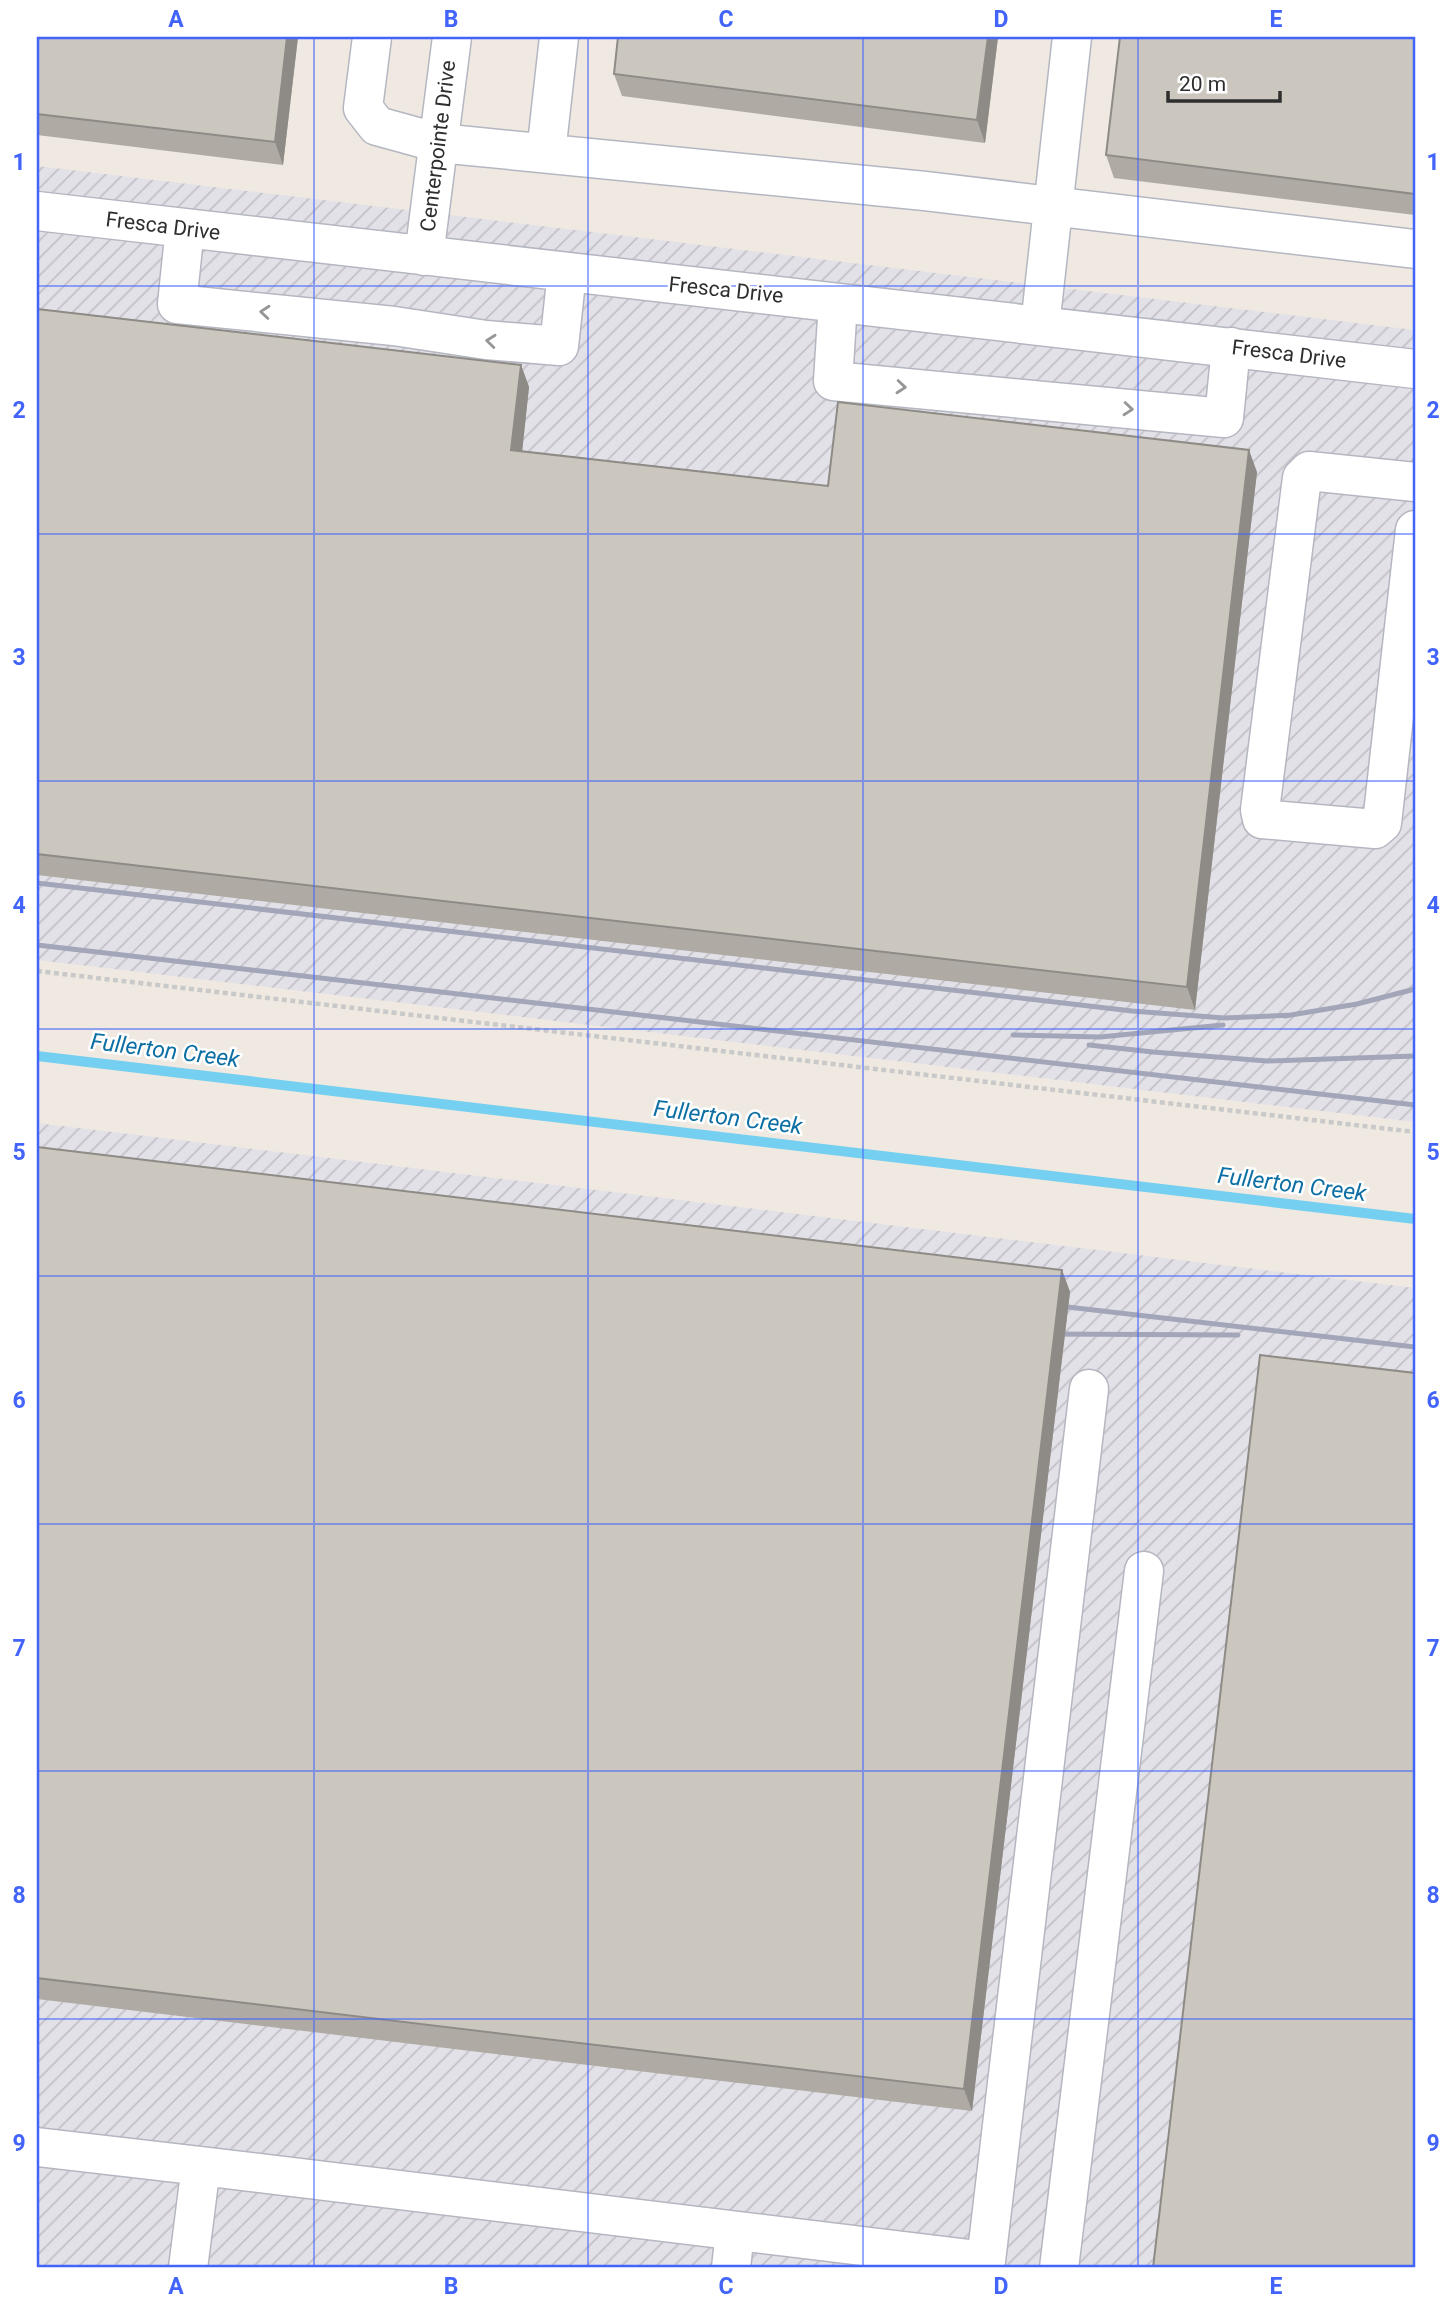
<svg xmlns="http://www.w3.org/2000/svg" width="1452" height="2305" font-family="Roboto,sans-serif">
	<style>
		.industrial { fill: url(#industrial-furrows) }
		.lines { fill: none; stroke-linecap: round; stroke-linejoin: round }
		.stream { stroke: #75cff0; stroke-width: 10 }
		.minor-casing { stroke: #b4b7c1; stroke-width: 41 }
		.path { stroke: #c9c9c9; stroke-width: 4.5; stroke-dasharray: 5 3.5; stroke-linecap: butt }
		.minor { stroke: #fff; stroke-width: 38 }
		.rail { stroke: #a3a6b8; stroke-width: 5 }
		.wall { fill: #afaba4 }
		.shaded-wall { fill: #8e8b86 }
		.building { fill: #cbc7bf; stroke: #8e8b86; stroke-width: 2 }
		.oneway { stroke: #969696 }
		.grid { fill: none; stroke: #4264fb; stroke-width: 2; stroke-opacity: 0.55 }
		.labels { text-anchor: middle; stroke-width: 5; stroke-linejoin: round; paint-order: stroke }
		.street-label { font-size: 21px; fill: #2e2e2e; stroke: #fff }
		.water-label { font-size: 23px; font-style: italic; fill: #0d6fa3; stroke: #fff }
		.neatline { fill: none; stroke: #4264fb; stroke-width: 2.5 }
		.grid-label { font-size: 23px; text-anchor: middle; font-weight: bold; fill: #4264fb }
	</style>
	<defs>
		<pattern id="industrial-furrows" width="10" height="10" patternUnits="userSpaceOnUse" patternTransform="scale(1.75)"><rect width="10" height="10" fill="#e3e1e8"/><path d="M-1 1l2-2M0 10L10 0M9 11l2-2" fill="none" stroke="#c3c1c7"/></pattern>
	</defs>
	<rect width="100%" height="100%" fill="#efe9e1"/>
	<!-- industrial -->
	<path class="industrial" d="M37,166L1415,330V1122L37,960Z
		M37,1123L1415,1288V2268H37Z"/>
	<g class="lines">
		<!-- stream -->
		<path class="stream" d="M37,1056L1415,1219"/>
		<defs>
			<path id="minor" d="M372,37L363,108L377,126L439,143L925,191L1415,249
				M546,153L559,37
				M37,211L1415,369
				M185,228L177,304L394,326L486,340L559,346L567,272
				M424,256L452,37
				M838,303L833,381L1224,418L1231,347
				M1040,326L1072,37
				M1415,482L1309,471L1302,478L1260,810L1262,819L1375,829L1382,823L1415,530
				M37,2147L201,2166L188,2268
				M201,2166L986,2261L1089,1389
				M731,2268L735,2231
				M1059,2268L1144,1571"/>
		</defs>
		<!-- minor casing -->
		<use href="#minor" class="minor-casing"/>
		<!-- path -->
		<path class="path" d="M37,971L1415,1132"/>
		<!-- minor -->
		<use href="#minor" class="minor"/>
		<!-- rail -->
		<path class="rail" d="M37,883L1132,1011L1224,1018L1292,1015
			M37,945L1415,1105
			M1285,1016L1357,1004L1415,989
			M1013,1035L1100,1037L1223,1025
			M1089,1045L1153,1052L1267,1061L1415,1056
			M1050,1305L1415,1347
			M1045,1334L1238,1335"/>
	</g>
	<!-- wall -->
	<path class="wall" d="M37,37H298L283,165L37,135Z
		M618,37H998L985,143L622,96L614,74Z
		M1415,37V215L1114,178L1106,155Z
		M37,309L521,365L529,387L522,451L828,486L1257,472L1195,1010L37,875Z
		M37,1147L1062,1270L1070,1292L972,2111L37,1999Z"/>
	<!-- shaded-wall -->
	<path class="shaded-wall" d="M287,37H298L283,165L275,142Z
		M988,37H998L985,143L977,120Z
		M521,365L529,387L520,472L511,450Z
		M1249,450L1257,472L1195,1010L1187,987Z
		M1062,1270L1070,1292L972,2111L964,2089Z"/>
	<!-- building -->
	<path class="building" d="M37,37H287L275,142L37,114Z
		M618,37H988L977,120L614,74Z
		M1120,37H1415V194L1106,155Z
		M37,309L521,365L511,450L828,486L838,402L1249,450L1187,987L37,854Z
		M37,1147L1062,1270L964,2089L37,1978Z
		M1260,1355L1415,1373V2268H1153Z"/>
	<!-- one-way arrows -->
	<defs><path id="oneway-chevron" d="M-2-3.5L2.5 0L-2 3.5" fill="none" stroke-width="1.6" stroke-linecap="round" stroke-linejoin="round" transform="scale(1.75)"/></defs>
	<g class="oneway">
		<use href="#oneway-chevron" transform="translate(265 312) rotate(-175)"/>
		<use href="#oneway-chevron" transform="translate(491 341) rotate(-174)"/>
		<use href="#oneway-chevron" transform="translate(901 387) rotate(5)"/>
		<use href="#oneway-chevron" transform="translate(1128 409) rotate(5)"/>
	</g>
	<!-- grid -->
	<path class="grid" d="M314,37V2268M588,37V2268M863,37V2268M1138,37V2268M37,286H1415M37,534H1415M37,781H1415M37,1029H1415M37,1276H1415M37,1524H1415M37,1771H1415M37,2019H1415"/>
	<g class="labels">
		<!-- street labels -->
		<g class="street-label">
			<text transform="translate(438 146) rotate(-83)" y="7">Centerpointe Drive</text>
			<text transform="translate(163 226) rotate(7)" y="7">Fresca Drive</text>
			<text transform="translate(726 290) rotate(6)" y="7">Fresca Drive</text>
			<text transform="translate(1289 354) rotate(7)" y="7">Fresca Drive</text>
		</g>
		<!-- water labels -->
		<g class="water-label">
			<text transform="translate(165 1050) rotate(7)" y="8">Fullerton Creek</text>
			<text transform="translate(728 1117) rotate(7)" y="8">Fullerton Creek</text>
			<text transform="translate(1292 1184) rotate(7)" y="8">Fullerton Creek</text>
		</g>
	</g>
	<!-- border -->
	<rect width="1452" height="2305" fill="none" stroke="#ffffff" stroke-width="77"/>
	<!-- scale -->
	<path d="M1168 91v10h112v-10" fill="none" stroke="#2e2e2e" stroke-width="3.5"/>
	<text x="1179" y="91" font-size="21" fill="#2e2e2e" stroke="#ffffff" stroke-width="5" paint-order="stroke">20 m</text>
	<rect x="38" y="38" width="1376" height="2228" class="neatline"/>
	<g class="grid-label">
		<text x="176" y="27">A</text>
		<text x="451" y="27">B</text>
		<text x="726" y="27">C</text>
		<text x="1001" y="27">D</text>
		<text x="1276" y="27">E</text>
		<text x="19" y="170">1</text>
		<text x="1433" y="170">1</text>
		<text x="19" y="418">2</text>
		<text x="1433" y="418">2</text>
		<text x="19" y="665">3</text>
		<text x="1433" y="665">3</text>
		<text x="19" y="913">4</text>
		<text x="1433" y="913">4</text>
		<text x="19" y="1160">5</text>
		<text x="1433" y="1160">5</text>
		<text x="19" y="1408">6</text>
		<text x="1433" y="1408">6</text>
		<text x="19" y="1656">7</text>
		<text x="1433" y="1656">7</text>
		<text x="19" y="1903">8</text>
		<text x="1433" y="1903">8</text>
		<text x="19" y="2151">9</text>
		<text x="1433" y="2151">9</text>
		<text x="176" y="2294">A</text>
		<text x="451" y="2294">B</text>
		<text x="726" y="2294">C</text>
		<text x="1001" y="2294">D</text>
		<text x="1276" y="2294">E</text>
	</g>
</svg>
